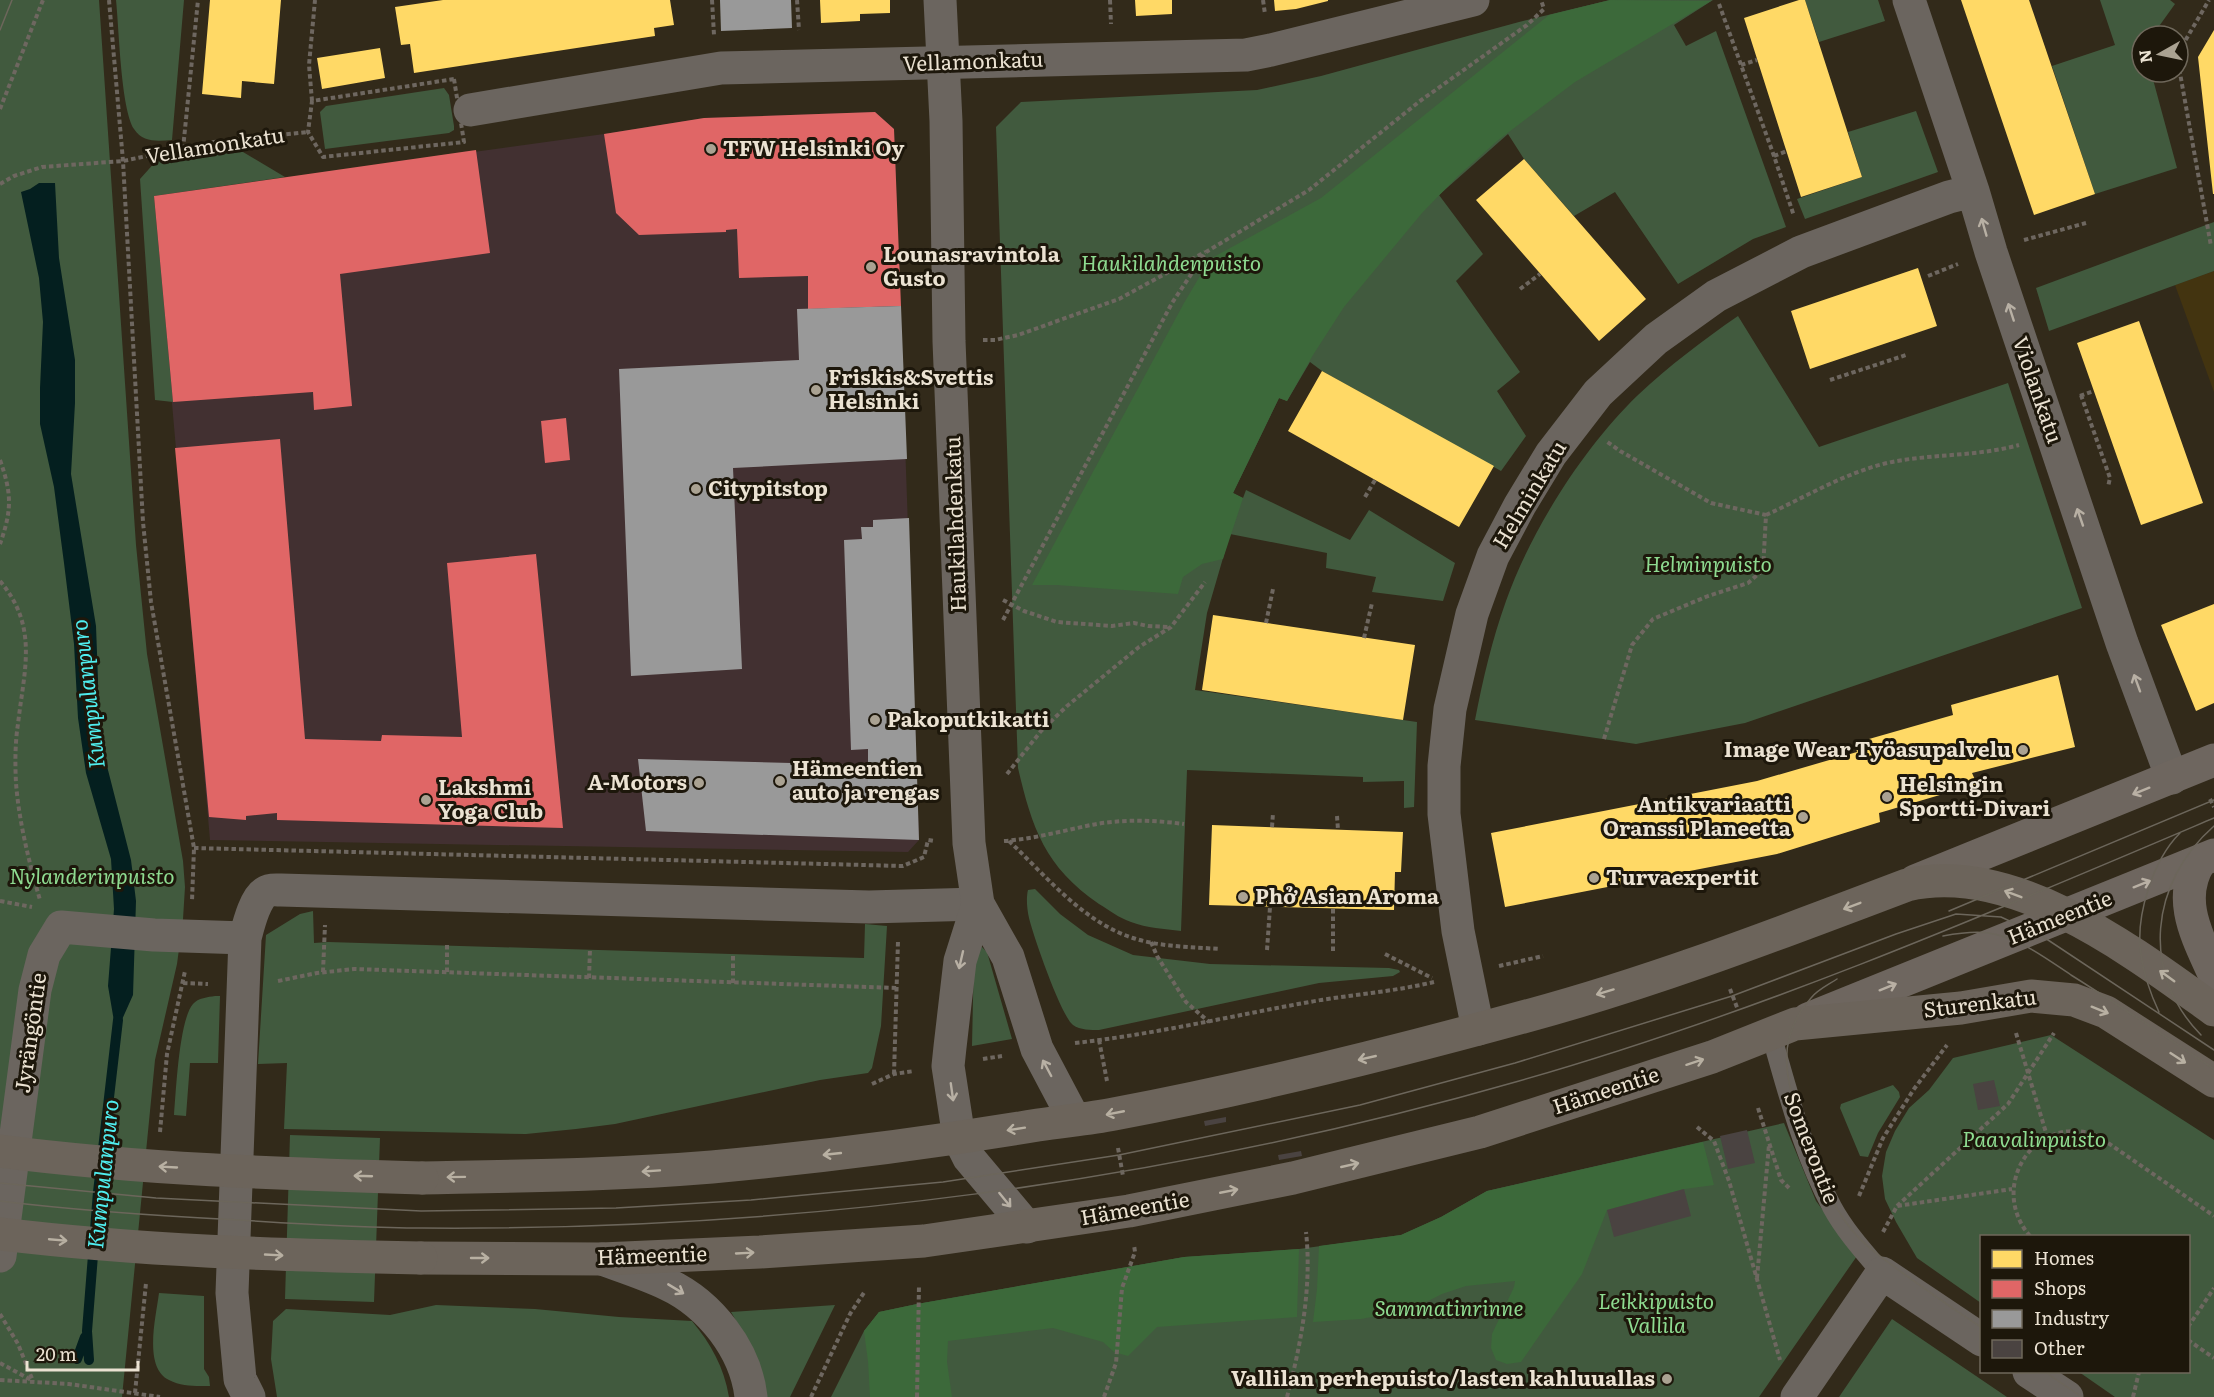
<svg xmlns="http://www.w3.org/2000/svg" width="2214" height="1397" font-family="Literata,serif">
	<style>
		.commercial { fill: #423031 }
		.built { fill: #433410 }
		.green { fill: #415a3e }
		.forest { fill: #3c693a }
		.water { fill: #041f1f }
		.homes { fill: #ffd966 }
		.shops { fill: #e06666 }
		.industry { fill: #999 }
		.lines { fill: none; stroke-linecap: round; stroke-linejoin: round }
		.stream { stroke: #041f1f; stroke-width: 10 }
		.building { fill: #4a4341 }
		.path { stroke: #6e6760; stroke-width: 4; stroke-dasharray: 4.5 3; stroke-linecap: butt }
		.service { stroke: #6b655f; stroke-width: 20 }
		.minor { stroke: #6b655f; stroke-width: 33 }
		.tertiary { stroke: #6b655f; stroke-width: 33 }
		.secondary { stroke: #6e665f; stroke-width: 33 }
		.primary { stroke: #6c645b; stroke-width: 33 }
		.tram { stroke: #6c665b; stroke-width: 1.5 }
		.primary-bridge { stroke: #6c645b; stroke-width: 33 }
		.oneway { stroke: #b8b0a4 }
		.oneway2 { stroke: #b9b0a4 }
		.oneway3 { stroke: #b8b0a2 }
		.poi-dot { fill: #aaa292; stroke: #1d170b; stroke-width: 2 }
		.labels { text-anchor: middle; stroke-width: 6; stroke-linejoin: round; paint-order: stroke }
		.street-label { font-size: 21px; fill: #ebe2d2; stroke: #1d170b }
		.poi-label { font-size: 21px; font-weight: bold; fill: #ebe2d2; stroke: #1d170b; text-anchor: start }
		.park-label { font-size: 21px; font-style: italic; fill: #8edb90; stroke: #1d170b }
		.water-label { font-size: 22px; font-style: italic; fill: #4fedee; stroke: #1d170b }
	</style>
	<rect width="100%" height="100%" fill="#322a1a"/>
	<!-- commercial -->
	<path class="commercial" d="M875,112L894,129L919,840L908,852L210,840L154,196L604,134L704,118Z"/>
	<!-- built -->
	<path class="built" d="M2214,271V392L2175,285Z"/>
	<!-- green -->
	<path class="green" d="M0,0H99L136,545L147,654L183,861L185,887L183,919L177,964L155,1060L122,1397H0Z
		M116,0H184L172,140C158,141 143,143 134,129C121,109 119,28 116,0Z
		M1610,0H1713L1674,25L1686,46L1716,31L1786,227L1753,239L1678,284L1615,192L1574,216L1524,159L1508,134L1439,195L1483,254L1456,281L1520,372L1497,391L1526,436L1501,471L1322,371L1310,362L1287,401L1279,398L1233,493L1243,498L1246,490L1350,540L1369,510L1455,563L1443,601L1372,592L1376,577L1326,568L1327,553L1230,534L1207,613L1195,690L1417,722L1414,807L1404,808V781L1363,782V777L1187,770L1181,931C1164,929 1147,928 1131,922C1119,918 1109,910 1099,904C1045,867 1032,828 1018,768L996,127L1021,102L1257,90L1321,76L1519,22Z
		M1805,0H1878L1885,21L1819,42Z
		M2100,0H2170L2175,4L2152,36H2142V72H2151L2177,168L2095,194L2052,66L2115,45Z
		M444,88L449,95L454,126V130L449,133L325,149L320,112L326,106Z
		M1916,111L1938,172L1805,219L1797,199L1862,177L1848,132Z
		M233,151L243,152L285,177L154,196L173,402L155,400L140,179L157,160Z
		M2214,222V271L2049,331L2036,288Z
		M1738,316L1819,447L2008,383L2082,608L1745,723L1636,744L1475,720C1483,679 1492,640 1506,601C1531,530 1584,447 1638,395C1669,366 1703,340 1738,316Z
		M1035,889L1060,914L1088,935L1133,955L1210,964L1389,968L1399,970L1400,972L1393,976L1319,983L1099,1030C1091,1030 1080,1030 1073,1025C1061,1016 1033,935 1029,918C1027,909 1026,898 1028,890Z
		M313,911L314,943L328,942L864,958L865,924L887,926L881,1026L872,1068L868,1073L820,1080L615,1124L576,1129L526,1134L284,1129L287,1063L258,1064L266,935L300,914Z
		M981,946L987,952L1012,1039L972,1046L974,953Z
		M215,996H220L218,1063H190L186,1116L174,1115C176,1092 179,1020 193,1004C198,998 208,997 215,996Z
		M2051,1035L2214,1140V1397H2115L2079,1372H2188V1236H1982L1981,1303L1917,1258L1896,1222L1885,1199L1882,1176L1886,1152L1895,1131L1909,1108L1929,1090L1953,1058Z
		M1893,1085L1899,1092L1900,1097L1878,1133L1868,1157L1860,1156L1840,1108L1841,1104Z
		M1784,1123L1816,1201L1857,1256L1759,1397H831L864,1331L879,1312L917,1304L1184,1257L1299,1249L1401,1235L1441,1217L1487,1191Z
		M290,1135L380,1138L374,1302L285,1299Z
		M159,1293L204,1296V1369L209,1377L210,1386C196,1386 182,1387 169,1380C143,1367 156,1317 159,1293Z
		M436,1305L535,1309L619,1317L692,1321C711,1344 724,1367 729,1397H277L271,1359L273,1321L286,1309L390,1315Z
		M835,1305L790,1397H764L738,1324L731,1312Z
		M1892,1319L2007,1397H1839Z"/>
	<!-- forest -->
	<path class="forest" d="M1610,0L1711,1L1575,82L1497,141L1458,176L1422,213L1344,307L1313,355L1287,401L1279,398L1233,493L1243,498L1223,559L1202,564L1183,577L1178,594L1057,585H1032L1184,303L1210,259L1321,198L1549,15Z
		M1703,1142L1714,1185L1684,1189L1607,1210L1582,1274L1521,1362L1507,1364L1496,1360L1491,1348L1492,1334L1514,1287L1515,1281L1466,1286L1442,1294L1420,1305L1393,1313L1361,1319L1313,1322L1317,1289L1319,1246L1401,1235L1441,1217L1487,1191Z
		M1299,1249L1297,1317L1157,1327L1128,1356L1114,1352L1103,1342L1053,1328L948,1341L947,1362L952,1397H870L868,1361L864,1331L879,1312L917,1304L1184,1257Z"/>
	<!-- water -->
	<path class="water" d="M39,183H55L59,258L75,360V403L71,474L96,626L98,680L97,727L131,860L136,901L133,995L116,1033L108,986L114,909L111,859L86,773L78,718L74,644L64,563L54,487L40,424V388L43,322L39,278L21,192L30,189Z"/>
	<!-- homes -->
	<path class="homes" d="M210,0H281L274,84L242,81L241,98L202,94Z
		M443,0H670L674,25L654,28L655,36L414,73L410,44L401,45L395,7Z
		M820,0H890V13L860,14V21L821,23Z
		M1135,0H1172V14L1136,16Z
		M1274,0H1328V1L1296,9L1275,11Z
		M1799,0H1805L1862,177L1801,197L1744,18Z
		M1961,0H2029L2095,194L2034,215Z
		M2214,30V194H2213L2198,57Z
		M380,48L385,78L322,89L317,58Z
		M1524,159L1646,299L1599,341L1476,200Z
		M1918,268L1937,326L1810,369L1791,311Z
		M2139,321L2203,503L2141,525L2077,343Z
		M1322,371L1494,466L1459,527L1288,431Z
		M2214,604V703L2196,711L2161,625Z
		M1213,615L1415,645L1403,720L1202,690Z
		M2058,675L2075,747L1972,773L1977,784L1879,813L1880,822L1777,854L1505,907L1491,833L1757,781L1857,752L1855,743L1953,715L1951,705Z
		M1212,825L1403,832L1401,872H1395L1394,910L1209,905Z"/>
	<!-- shops -->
	<path class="shops" d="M875,112L894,129L901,306L808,309V276L739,278L737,229L726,230V232L639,235L616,213L604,134L704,118Z
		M476,150L490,253L340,274L352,406L314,410L313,392L173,402L154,196Z
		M566,418L570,460L545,463L541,421Z
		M280,439L305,739L381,741L382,735L462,737L447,563L536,554L563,828L277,820V813L246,816V820L209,817L175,448Z"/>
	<!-- industry -->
	<path class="industry" d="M720,0H791L792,28L721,31Z
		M901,306L907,459L733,468L742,669L631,676L619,369L799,360L797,309Z
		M909,518L919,840L646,831L638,759L868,765V749L851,750L844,540L862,539L861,527H873V520Z"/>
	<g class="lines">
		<!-- stream -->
		<path class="stream" d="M77,1359L85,1337
			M89,1360L87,1331L98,1192L118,1020"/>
	</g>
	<!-- building -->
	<path class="building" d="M1994,1080L2000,1106L1978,1110L1973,1084Z
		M1226,1117V1122L1205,1126L1204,1121Z
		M1747,1130L1755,1163L1728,1169L1720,1136Z
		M1301,1151L1302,1156L1279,1160L1278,1155Z
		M1684,1189L1691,1216L1614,1237L1607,1210Z"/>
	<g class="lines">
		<!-- path -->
		<path class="path" d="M109,0L123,161L143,522L151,602L194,848L192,901
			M712,0L714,35
			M797,0L799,30
			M1110,0L1111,24
			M1263,0L1265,14
			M1719,4L1774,156L1794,216
			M2178,53L2209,0
			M2178,62L2211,246
			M1741,65L1757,60
			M454,79L464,142L323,157L308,132L312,101Z
			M312,101L309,65L315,0
			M0,109L43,0
			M183,149L198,0
			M1774,156L1787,151
			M0,184L14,176L42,167L123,161L214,142L308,132
			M2024,240L2086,223
			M1928,276L1958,264
			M1520,289L1540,274
			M983,340H995L1018,335L1119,299L1205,252
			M1830,380L1906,355
			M2081,395L2110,478L2108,487
			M2080,396L2094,391
			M0,460C12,494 12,510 0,544
			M1365,497L1375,480
			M1766,515C1808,496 1851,469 1897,461C1937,454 1979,456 2019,445
			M0,581C39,627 24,670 18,724C15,743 15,764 16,783C19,822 29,862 40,900
			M1003,600L1024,611L1057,622L1112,626L1134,623L1148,626L1170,627
			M1003,620L1172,303L1206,252L1309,190L1420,101L1527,25L1544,9L1541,0
			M1266,623L1273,589
			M1364,638L1372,603
			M1604,739L1632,645L1653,619L1708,596L1748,583L1763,570L1766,515L1711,503L1620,451L1606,441
			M1007,774L1041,731L1067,706L1139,647L1171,627L1205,582
			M2210,799L2214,807
			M1337,816L1338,830
			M1272,827L1273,813
			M1004,841C1033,839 1062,831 1091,825C1120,819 1154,820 1184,824
			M1009,841C1046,876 1083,922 1133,938C1160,947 1192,947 1220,949
			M194,848L903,866L924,857L928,840L934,841
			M0,901L32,907
			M1333,909V952
			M1151,942L1157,956L1186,1002L1209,1022
			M447,945V973
			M1267,950L1270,907
			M1385,954L1432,978
			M1499,966L1543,956
			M323,972L325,925
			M589,978L590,949
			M278,981L317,973L354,969L897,988
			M183,983L208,984
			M733,983V954
			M1730,989L1738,1010
			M2016,1033L2047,1136
			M1099,1040L1107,1081
			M1075,1043C1158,1034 1239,1014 1321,1000C1359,994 1396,991 1434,982
			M983,1059L1002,1056
			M894,1074L898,941
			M872,1084L894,1074L914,1071
			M1758,1108L1781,1180L1789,1188
			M1697,1127L1714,1141L1729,1181L1780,1360
			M160,1132L167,1054L185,971
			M1118,1148L1123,1176
			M1859,1196L1883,1138L1914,1089L1947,1045
			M1897,1206L2008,1104L2054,1033
			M1883,1232L1897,1206L2012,1189
			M2030,1236C1987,1187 2035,1111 2098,1136L2214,1216
			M1757,1278L1769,1145
			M0,1314L18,1344L33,1381
			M2188,1327L2214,1288
			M2188,1340L2214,1358
			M0,1363L33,1381
			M0,1380L69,1384L160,1397
			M135,1393L146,1283
			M811,1397L850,1314L865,1291
			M917,1397L919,1285
			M1104,1397L1116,1363L1122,1288L1135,1252L1134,1245
			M1287,1397C1301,1345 1312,1286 1306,1232
			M2133,1397L2139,1372"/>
		<!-- service -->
		<path class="service" d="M1771,1034C1788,1092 1803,1154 1832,1207C1845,1231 1864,1252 1882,1273"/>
		<!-- minor -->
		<path class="minor" d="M1909,0L1973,191L1991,252L2122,643L2172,778
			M470,110L721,68L1246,55L1271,50L1473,0
			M1478,1029L1458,931L1444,814V766L1450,709L1472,614L1493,556L1520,505L1551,454L1598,393L1656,339L1716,296L1801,252L1949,197L1973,191
			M0,1256L35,990L44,955L61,927L154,935L245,938
			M602,1259C624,1267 646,1274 667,1284C710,1304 746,1350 751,1397
			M2029,1372L2067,1397
			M249,1397L240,1379L232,1293L245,938C248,927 255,897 266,892C270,889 276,890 281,890L869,907L978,904
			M1797,1397L1882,1273L1982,1340"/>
		<!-- tertiary -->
		<path class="tertiary" d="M940,0L946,121L949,341L969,843L978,904L1008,957L1037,1049L1074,1119
			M978,904L960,961L950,1047L948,1066L959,1138L969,1158L1027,1227"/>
		<!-- secondary -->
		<path class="secondary" d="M2201,860C2175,898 2198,938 2214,974
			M1915,881L2214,760
			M1808,1019L2214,855"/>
		<!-- primary -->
		<path class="primary" d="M422,1178C518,1176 615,1175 712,1167C821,1157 930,1143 1038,1125C1063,1121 1089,1119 1114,1114C1252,1088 1388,1054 1523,1017C1654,982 1780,933 1907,885C2013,860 2132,951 2214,1010
			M421,1258L602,1259L760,1252L924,1241L1129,1211L1293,1178L1480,1132L1712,1057L1795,1024L1961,1008L2031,996L2074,1000L2106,1012L2214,1081"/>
		<!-- tram -->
		<path class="tram" d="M0,30L12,0
			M1949,911L2214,800
			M1943,936C1959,933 1978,930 1994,934C2022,940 2047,959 2071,975C2119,1005 2167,1038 2214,1069
			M1837,979C1828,985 1817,990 1811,998C1769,1045 1790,1093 1809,1143C1820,1173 1831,1204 1851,1229C1862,1243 1878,1255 1892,1265C1921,1287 1951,1307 1982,1328
			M2159,1012C2150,993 2144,975 2141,955C2135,916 2153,860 2180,833
			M2201,1035C2140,973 2150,882 2214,826
			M0,1183L156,1198L421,1211L616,1208L751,1200L943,1182L1119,1155L1360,1105L1515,1063L1732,996L1896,934L1956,914L2001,917L2042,936L2214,1050
			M0,1201C80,1211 160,1216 239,1220C300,1224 362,1228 422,1228C792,1231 1164,1183 1519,1081C1758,1013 1986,915 2214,818
			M2045,1372L2082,1397"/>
		<!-- primary-bridge -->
		<path class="primary-bridge" d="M0,1151C140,1169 281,1174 422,1178
			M0,1234C140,1251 280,1255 421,1258"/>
	</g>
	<!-- one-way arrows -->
	<defs><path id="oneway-shaft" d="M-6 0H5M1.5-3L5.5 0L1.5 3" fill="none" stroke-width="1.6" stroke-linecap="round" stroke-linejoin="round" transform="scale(1.5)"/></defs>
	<g class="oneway">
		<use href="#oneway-shaft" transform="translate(1984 227) rotate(-106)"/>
		<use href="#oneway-shaft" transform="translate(2011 312) rotate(-108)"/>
		<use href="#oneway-shaft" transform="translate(2080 517) rotate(-109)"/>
		<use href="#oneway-shaft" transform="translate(2137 683) rotate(-110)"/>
		<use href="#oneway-shaft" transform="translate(961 960) rotate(103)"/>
		<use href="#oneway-shaft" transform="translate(1047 1068) rotate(-118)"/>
		<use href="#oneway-shaft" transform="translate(952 1092) rotate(82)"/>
		<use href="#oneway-shaft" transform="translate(1005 1200) rotate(51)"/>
		<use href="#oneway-shaft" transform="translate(676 1289) rotate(31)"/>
	</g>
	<g class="oneway2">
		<use href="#oneway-shaft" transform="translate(2141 791) rotate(158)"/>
		<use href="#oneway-shaft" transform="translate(2142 884) rotate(-22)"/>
		<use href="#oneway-shaft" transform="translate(1888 987) rotate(-22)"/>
	</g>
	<g class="oneway3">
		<use href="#oneway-shaft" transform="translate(2013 894) rotate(-159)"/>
		<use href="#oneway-shaft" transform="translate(1852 906) rotate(159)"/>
		<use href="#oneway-shaft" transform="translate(2167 976) rotate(-144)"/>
		<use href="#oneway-shaft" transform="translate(1605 992) rotate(163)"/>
		<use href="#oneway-shaft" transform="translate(2100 1010) rotate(22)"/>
		<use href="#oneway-shaft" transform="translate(1367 1058) rotate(167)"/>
		<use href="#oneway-shaft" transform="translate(2178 1058) rotate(33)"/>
		<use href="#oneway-shaft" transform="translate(1695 1062) rotate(-18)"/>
		<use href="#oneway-shaft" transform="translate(1115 1113) rotate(169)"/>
		<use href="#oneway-shaft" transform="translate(1016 1129) rotate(171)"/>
		<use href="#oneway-shaft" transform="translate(832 1154) rotate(174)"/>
		<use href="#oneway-shaft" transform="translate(1350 1165) rotate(-13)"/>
		<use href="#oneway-shaft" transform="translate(168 1167) rotate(-177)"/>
		<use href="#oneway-shaft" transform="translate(651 1171) rotate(176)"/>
		<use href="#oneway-shaft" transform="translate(363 1176) rotate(-178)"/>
		<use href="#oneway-shaft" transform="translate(456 1177) rotate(179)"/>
		<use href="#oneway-shaft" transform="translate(1229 1191) rotate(-11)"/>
		<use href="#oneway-shaft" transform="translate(58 1240) rotate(5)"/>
		<use href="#oneway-shaft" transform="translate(745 1253) rotate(-3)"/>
		<use href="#oneway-shaft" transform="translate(274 1255) rotate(3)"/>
		<use href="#oneway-shaft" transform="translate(480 1258)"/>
	</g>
	<!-- markers -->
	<g class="poi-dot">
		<circle cx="711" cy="149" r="6"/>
		<circle cx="871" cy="267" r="6"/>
		<circle cx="816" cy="390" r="6"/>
		<circle cx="696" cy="489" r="6"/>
		<circle cx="875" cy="720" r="6"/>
		<circle cx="2023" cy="750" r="6"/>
		<circle cx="780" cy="781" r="6"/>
		<circle cx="699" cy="783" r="6"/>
		<circle cx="1887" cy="797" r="6"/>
		<circle cx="426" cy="800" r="6"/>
		<circle cx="1803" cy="817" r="6"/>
		<circle cx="1594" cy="878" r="6"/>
		<circle cx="1243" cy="897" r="6"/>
		<circle cx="1667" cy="1379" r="6"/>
	</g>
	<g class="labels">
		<!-- street labels -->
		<g class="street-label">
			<text transform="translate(973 62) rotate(-2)" y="7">Vellamonkatu</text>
			<text transform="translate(215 146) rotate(-9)" y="7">Vellamonkatu</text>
			<text transform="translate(2037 390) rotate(71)" y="7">Violankatu</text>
			<text transform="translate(1530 495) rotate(-59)" y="7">Helminkatu</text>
			<text transform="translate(956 524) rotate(-92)" y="7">Haukilahdenkatu</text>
			<text transform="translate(2060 918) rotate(-22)" y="7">Hämeentie</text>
			<text transform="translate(1980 1004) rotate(-7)" y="7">Sturenkatu</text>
			<text transform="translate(31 1033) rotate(-82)" y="7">Jyrängöntie</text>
			<text transform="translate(1606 1091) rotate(-18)" y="7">Hämeentie</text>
			<text transform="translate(1811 1148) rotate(69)" y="7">Somerontie</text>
			<text transform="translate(1135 1209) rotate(-10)" y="7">Hämeentie</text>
			<text transform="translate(652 1256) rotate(-2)" y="7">Hämeentie</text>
		</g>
		<!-- poi labels -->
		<g class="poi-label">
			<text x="723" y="156">TFW Helsinki Oy</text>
			<text x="883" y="262">Lounasravintola<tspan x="883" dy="24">Gusto</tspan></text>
			<text x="828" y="385">Friskis&amp;Svettis<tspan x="828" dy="24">Helsinki</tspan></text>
			<text x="708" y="496">Citypitstop</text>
			<text x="887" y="727">Pakoputkikatti</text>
			<text x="2011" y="757" text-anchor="end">Image Wear Työasupalvelu</text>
			<text x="792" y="776">Hämeentien<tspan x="792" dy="24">auto ja rengas</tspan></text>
			<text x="687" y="790" text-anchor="end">A-Motors</text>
			<text x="1899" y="792">Helsingin<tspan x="1899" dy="24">Sportti-Divari</tspan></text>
			<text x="438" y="795">Lakshmi<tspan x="438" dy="24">Yoga Club</tspan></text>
			<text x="1791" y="812" text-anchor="end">Antikvariaatti<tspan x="1791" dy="24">Oranssi Planeetta</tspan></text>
			<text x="1606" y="885">Turvaexpertit</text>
			<text x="1255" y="904">Phở Asian Aroma</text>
			<text x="1655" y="1386" text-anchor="end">Vallilan perhepuisto/lasten kahluuallas</text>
		</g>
		<!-- park labels -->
		<g class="park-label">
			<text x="1171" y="271">Haukilahdenpuisto</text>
			<text x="1708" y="572">Helminpuisto</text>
			<text x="92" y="884">Nylanderinpuisto</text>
			<text x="2034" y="1147">Paavalinpuisto</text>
			<text x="1656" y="1309">Leikkipuisto<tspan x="1656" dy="24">Vallila</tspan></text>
			<text x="1449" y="1316">Sammatinrinne</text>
		</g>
		<!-- water labels -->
		<g class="water-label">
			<text transform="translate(88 694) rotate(-97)" y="8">Kumpulanpuro</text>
			<text transform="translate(103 1174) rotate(-84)" y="8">Kumpulanpuro</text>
		</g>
	</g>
	<!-- legend -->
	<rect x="1980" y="1235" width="210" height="138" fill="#1d170b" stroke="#6f685b" stroke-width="1.5"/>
	<rect x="1992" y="1250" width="30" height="18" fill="#ffd966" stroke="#6f685b" stroke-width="1.5"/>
	<text x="2034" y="1265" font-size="18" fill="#ebe2d2">Homes</text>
	<rect x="1992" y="1280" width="30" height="18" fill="#e06666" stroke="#6f685b" stroke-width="1.5"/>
	<text x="2034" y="1295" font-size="18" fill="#ebe2d2">Shops</text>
	<rect x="1992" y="1310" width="30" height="18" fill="#999999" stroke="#6f685b" stroke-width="1.5"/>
	<text x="2034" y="1325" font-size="18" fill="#ebe2d2">Industry</text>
	<rect x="1992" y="1340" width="30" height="18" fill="#4a4341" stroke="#6f685b" stroke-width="1.5"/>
	<text x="2034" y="1355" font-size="18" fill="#ebe2d2">Other</text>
	<!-- north arrow -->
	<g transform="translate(2160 54) rotate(261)"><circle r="28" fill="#1d170b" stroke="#6f685b" stroke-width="1.5"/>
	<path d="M0-4.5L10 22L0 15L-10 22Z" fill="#aaa292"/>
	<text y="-9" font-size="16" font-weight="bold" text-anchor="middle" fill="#ebe2d2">N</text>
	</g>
	<!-- scale -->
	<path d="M27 1361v9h111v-9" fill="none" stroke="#ebe2d2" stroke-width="3"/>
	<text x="36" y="1361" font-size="18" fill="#ebe2d2" stroke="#1d170b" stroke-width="4.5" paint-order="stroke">20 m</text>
</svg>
